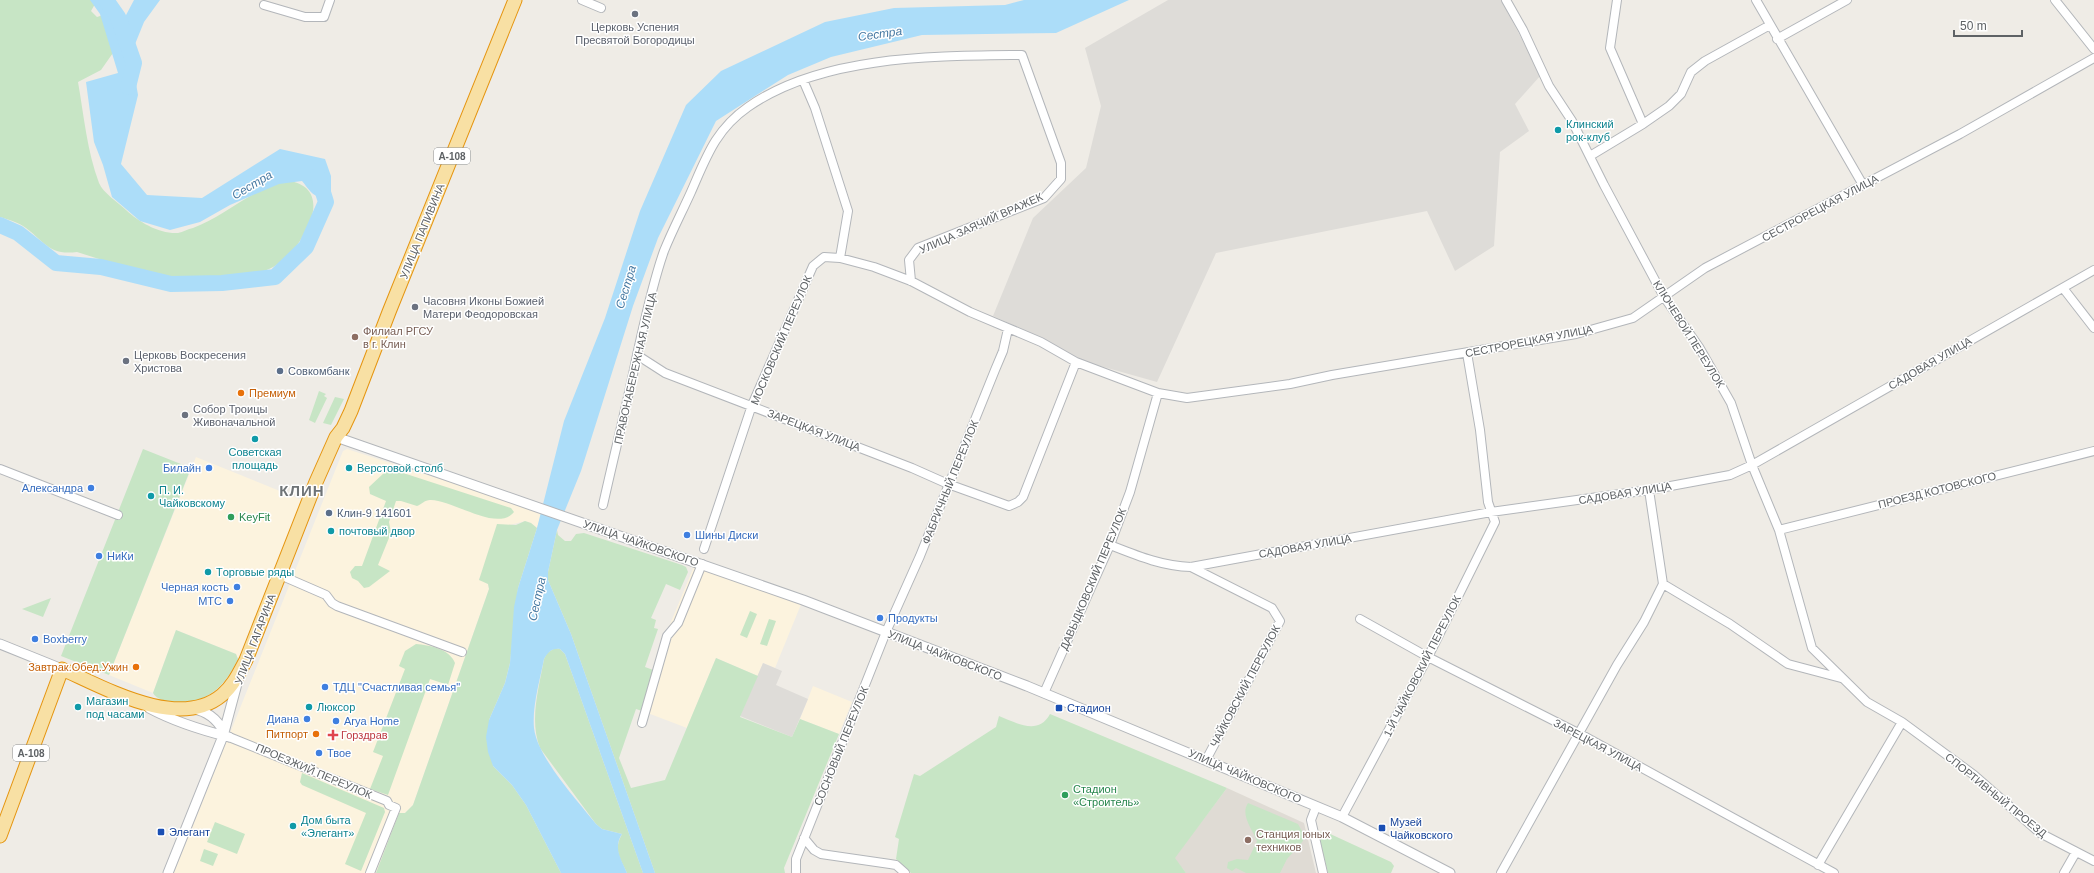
<svg xmlns="http://www.w3.org/2000/svg" width="2094" height="873" font-family="Arial,sans-serif">
	<style>
		.commercial { fill: #fcf3de }
		.industrial { fill: #dedcd8 }
		.education { fill: #dfdbd4 }
		.green { fill: #c7e5c5 }
		.water { fill: #acddf9 }
		.lines { fill: none; stroke-linecap: round; stroke-linejoin: round }
		.river { stroke: #acddf9; stroke-width: 16 }
		.minor-casing { stroke: #b3b6ba; stroke-width: 10 }
		.tertiary-casing { stroke: #b3b6ba; stroke-width: 11 }
		.trunk-casing { stroke: #e59510; stroke-width: 15 }
		.minor { stroke: #fff; stroke-width: 8 }
		.tertiary { stroke: #fff; stroke-width: 9 }
		.trunk { stroke: #f8e0a4; stroke-width: 13 }
		.worship-dot { fill: #6b7280; stroke: #fff; stroke-width: 1.5 }
		.culture-dot { fill: #0f9aa8; stroke: #fff; stroke-width: 1.5 }
		.education-dot { fill: #8d6e63; stroke: #fff; stroke-width: 1.5 }
		.service-dot { fill: #5c6f8a; stroke: #fff; stroke-width: 1.5 }
		.food-dot { fill: #e8710a; stroke: #fff; stroke-width: 1.5 }
		.shop-dot { fill: #3f7fe0; stroke: #fff; stroke-width: 1.5 }
		.leisure-dot { fill: #2e9e5b; stroke: #fff; stroke-width: 1.5 }
		.transit-dot { fill: #1a4fb4; stroke: #fff; stroke-width: 1.5 }
		.health-dot { fill: #e0444e; stroke: #fff; stroke-width: 1.5 }
		.labels { text-anchor: middle; stroke-width: 3; stroke-linejoin: round; paint-order: stroke }
		.shield { fill: #fff; stroke: #8e9193; stroke-width: 1 }
		.shield-label { font-size: 10px; font-weight: bold; fill: #5e6265 }
		.worship-label { font-size: 11px; fill: #5b616d; stroke: #fff; text-anchor: start }
		.culture-label { font-size: 11px; fill: #0d838f; stroke: #fff; text-anchor: start }
		.street-label { font-size: 11px; fill: #5e6265; stroke: #fff }
		.education-label { font-size: 11px; fill: #785e54; stroke: #fff; text-anchor: start }
		.service-label { font-size: 11px; fill: #4e5e75; stroke: #fff; text-anchor: start }
		.food-label { font-size: 11px; fill: #c56008; stroke: #fff; text-anchor: end }
		.shop-label { font-size: 11px; fill: #366cbe; stroke: #fff; text-anchor: start }
		.leisure-label { font-size: 11px; fill: #27864d; stroke: #fff; text-anchor: start }
		.transit-label { font-size: 11px; fill: #164399; stroke: #fff; text-anchor: start }
		.health-label { font-size: 11px; fill: #be3a42; stroke: #fff; text-anchor: start }
		.water-label { font-size: 12px; font-style: italic; fill: #4679a2; stroke: #fff }
		.district-label { font-size: 15px; font-weight: bold; letter-spacing: 1px; fill: #6f7477; stroke: #fff }
	</style>
	<rect width="100%" height="100%" fill="#efece6"/>
	<!-- commercial -->
	<path class="commercial" d="M347,449L542,512L537,528L531,523L525,521L510,525L479,579L488,584L489,589L413,805L405,813H399L376,873H174L343,451Z
		M196,457L302,500L238,659L236,654L176,630L153,693L109,675Z
		M695,564L802,602L775,668L763,663L758,676L716,658L687,728L645,712L656,671L653,670L661,641L668,629Z
		M813,686L852,702L839,734L800,719Z"/>
	<!-- industrial -->
	<path class="industrial" d="M1168,0H1501L1541,75L1515,104L1529,131L1500,152L1494,246L1455,271L1427,211L1216,253L1157,382L1079,360L1044,339L993,316L1033,218L1086,168L1101,106L1085,48Z
		M763,663L782,671L776,685L808,699L792,737L740,716Z"/>
	<!-- education -->
	<path class="education" d="M1227,788L1304,823L1316,873H1186L1174,858Z"/>
	<!-- green -->
	<path class="green" d="M0,0H92L95,4L91,11L97,17L106,14L115,50L101,70L78,82C84,116 87,151 99,183C103,193 119,203 126,210C139,222 159,234 178,233C183,232 188,229 193,228C224,217 257,185 288,181C294,181 301,184 306,188C317,198 314,215 308,226C289,267 264,276 221,279C203,279 183,281 166,278C136,272 106,261 77,252C48,256 44,240 23,226C17,222 7,219 0,217Z
		M319,391L326,394L324,396L327,398L315,423L309,420Z
		M335,397L344,399L331,425L323,423Z
		M143,449L191,468L109,675L61,656Z
		M394,470L511,508L514,512C497,533 452,499 430,500C425,500 422,504 417,506L401,501H396L389,522L391,533L378,565L390,571L369,587L364,588L358,581L352,578L350,572L355,566H362L386,501L370,494L369,487L385,472Z
		M525,521L531,523L537,528L518,588L510,663L505,683L489,720L493,766L512,785L526,805L561,873H376L399,813H405L413,805L489,589L488,584L479,580L497,524L516,525Z
		M557,530L558,535L565,541H571L576,534L584,533L682,565L686,567L688,572L680,590L666,584L651,618L656,620L654,628L658,629L645,667L656,671L645,712L636,709L619,758L631,788L665,780L716,658L758,676L740,717L792,737L800,719L839,734L784,868L785,873H655L571,634L548,580V572Z
		M51,598L43,617L22,609Z
		M750,611L757,614L747,638L740,635Z
		M769,619L776,621L767,646L760,644Z
		M176,630L236,654L238,659C224,688 206,705 172,702C165,701 156,699 153,693Z
		M416,644C429,645 450,649 455,663L448,685L430,679L388,795L370,789L383,756L373,752L405,669L399,666L405,651Z
		M555,648L560,649L565,654L643,873H627C620,858 613,850 622,834L602,829L596,824L540,748C529,720 539,688 544,659L547,653Z
		M1050,714L1227,788L1175,858L1186,873H911L896,859L899,839L895,837L914,774L920,776L996,727L999,716C1017,723 1038,736 1050,714Z
		M302,773L384,808L385,812L361,871L345,864L366,813L302,785L300,782Z
		M1248,803L1298,824L1303,833V841L1287,859L1280,873H1246L1236,868L1232,871L1227,868L1228,862L1237,859L1248,860L1257,841C1252,829 1240,815 1248,803Z
		M215,822L245,834L237,854L207,842Z
		M1321,832H1326L1391,862L1394,866L1391,873H1328L1319,838Z
		M204,849L218,854L213,866L200,861Z"/>
	<!-- water -->
	<path class="water" d="M90,0H109L114,11L125,17L134,0H160L144,22L131,54L138,95L121,164L147,195L202,198L280,149L325,159L331,176V191C317,204 311,192 302,181L279,184L230,205L200,222L170,230L140,221L112,197L103,165L94,142L86,82L118,73L100,14Z
		M1024,0H1129L1056,33L922,35L831,57L788,75L716,121L658,238L633,306L581,471L557,530L548,572V580L571,634L655,873H643L565,654L560,649C552,648 548,652 544,659C540,680 532,706 534,728C537,757 578,801 596,824L602,829L622,834C613,848 621,859 627,873H561L526,805L512,785L493,766L488,752L486,737L489,720L505,683L510,663L514,607L518,588L537,528L564,421L605,318L640,211L686,105L721,71L825,22L894,8L1005,5Z"/>
	<g class="lines">
		<!-- river -->
		<path class="river" d="M106,0L118,17L134,63L128,87
			M0,225L18,233L56,263L101,267L171,284L222,283L275,277L306,247L326,202L318,176"/>
		<defs>
			<path id="minor" d="M582,0L601,8
				M1506,0L1523,30L1549,86L1572,121L1604,185L1664,297L1699,347L1731,403L1752,465L1779,530L1812,648L1867,702L1902,722L1974,775L2040,833L2094,861
				M1756,0L1863,185
				M2055,0L2094,49
				M264,5L305,17H324L330,0
				M1777,39L1847,0
				M803,80L815,108L848,211L840,258
				M1643,124L1669,106L1681,94L1691,72L1705,61L1770,25
				M1590,156L1643,124L1610,48L1617,0
				M2063,288L2094,328
				M637,355L665,373L912,468L948,484L1009,506L1018,502L1023,497L1076,362
				M0,469L118,515
				M603,505C614,455 627,405 637,355C645,320 652,285 664,251C672,231 682,212 691,192C706,158 715,130 748,107C822,55 935,56 1022,55L1061,163V179L1044,198L918,248L909,260L911,281
				M1779,530L2094,451
				M1110,545C1138,556 1162,566 1191,567L1491,512L1649,490L1730,475L1752,465L2094,270
				M704,549L752,405L813,266L824,257L840,258L874,267L911,281L970,312L1041,342L1076,362L1158,393L1187,398L1290,384L1332,375L1576,334L1633,318L1705,268L1960,134L2094,58
				M1191,567L1272,608L1280,621L1206,760
				M280,575L326,595L332,603L337,606L462,652
				M1663,584L1730,624L1788,664L1841,678
				M1360,619L1428,657L1580,734L1834,873
				M1044,693L1110,545L1130,492L1158,393
				M642,723L667,636L678,623L702,564
				M229,737L387,801L389,805L396,808L370,873
				M1316,807L1311,820L1323,873
				M1342,817L1428,657L1495,522L1488,502L1480,430L1467,353
				M804,838L814,850L821,854L890,864L896,865L905,873
				M1818,865L1902,722
				M796,873V859L886,632L920,556L995,370L1003,351L1008,329
				M1501,873L1617,665L1644,622L1663,584L1649,490
				M2064,873L2076,852"/>
			<path id="tertiary" d="M336,437L803,600L1027,686L1342,817L1450,873
				M0,644L62,669
				M149,708C175,722 201,730 229,737
				M193,709C208,711 217,719 224,732
				M168,873L223,736L238,680"/>
			<path id="trunk" d="M0,836L62,669C105,688 179,731 222,695C233,686 239,673 246,660L316,482L336,437L343,428L351,411L389,312L515,0"/>
		</defs>
		<!-- minor casing -->
		<use href="#minor" class="minor-casing"/>
		<!-- tertiary casing -->
		<use href="#tertiary" class="tertiary-casing"/>
		<!-- trunk casing -->
		<use href="#trunk" class="trunk-casing"/>
		<!-- minor -->
		<use href="#minor" class="minor"/>
		<!-- tertiary -->
		<use href="#tertiary" class="tertiary"/>
		<!-- trunk -->
		<use href="#trunk" class="trunk"/>
	</g>
	<!-- markers -->
	<g class="worship-dot">
		<circle cx="635" cy="14" r="4"/>
		<circle cx="415" cy="307" r="4"/>
		<circle cx="126" cy="361" r="4"/>
		<circle cx="185" cy="415" r="4"/>
	</g>
	<g class="culture-dot">
		<circle cx="1558" cy="130" r="4"/>
		<circle cx="255" cy="439" r="4"/>
		<circle cx="349" cy="468" r="4"/>
		<circle cx="151" cy="496" r="4"/>
		<circle cx="331" cy="531" r="4"/>
		<circle cx="208" cy="572" r="4"/>
		<circle cx="78" cy="707" r="4"/>
		<circle cx="309" cy="707" r="4"/>
		<circle cx="293" cy="826" r="4"/>
	</g>
	<g class="education-dot">
		<circle cx="355" cy="337" r="4"/>
		<circle cx="1248" cy="840" r="4"/>
	</g>
	<g class="service-dot">
		<circle cx="280" cy="371" r="4"/>
		<circle cx="329" cy="513" r="4"/>
	</g>
	<g class="food-dot">
		<circle cx="241" cy="393" r="4"/>
		<circle cx="136" cy="667" r="4"/>
		<circle cx="316" cy="734" r="4"/>
	</g>
	<g class="shop-dot">
		<circle cx="209" cy="468" r="4"/>
		<circle cx="91" cy="488" r="4"/>
		<circle cx="687" cy="535" r="4"/>
		<circle cx="99" cy="556" r="4"/>
		<circle cx="237" cy="587" r="4"/>
		<circle cx="230" cy="601" r="4"/>
		<circle cx="880" cy="618" r="4"/>
		<circle cx="35" cy="639" r="4"/>
		<circle cx="325" cy="687" r="4"/>
		<circle cx="307" cy="719" r="4"/>
		<circle cx="336" cy="721" r="4"/>
		<circle cx="319" cy="753" r="4"/>
	</g>
	<g class="leisure-dot">
		<circle cx="231" cy="517" r="4"/>
		<circle cx="1065" cy="795" r="4"/>
	</g>
	<g class="transit-dot">
		<rect x="1055" y="704" width="8" height="8" rx="2"/>
		<rect x="1378" y="824" width="8" height="8" rx="2"/>
		<rect x="157" y="828" width="8" height="8" rx="2"/>
	</g>
	<path class="health-dot" d="M331 729h4v4h4v4h-4v4h-4v-4h-4v-4h4z"/>
	<g class="labels">
		<!-- shield labels -->
		<g class="shield">
			<rect x="434" y="148" width="36" height="16" rx="3"/>
			<rect x="13" y="745" width="36" height="16" rx="3"/>
		</g>
		<g class="shield-label">
			<text x="452" y="160">А-108</text>
			<text x="31" y="757">А-108</text>
		</g>
		<!-- worship labels -->
		<g class="worship-label">
			<text x="635" y="31" text-anchor="middle">Церковь Успения<tspan x="635" dy="13">Пресвятой Богородицы</tspan></text>
			<text x="423" y="305">Часовня Иконы Божией<tspan x="423" dy="13">Матери Феодоровская</tspan></text>
			<text x="134" y="359">Церковь Воскресения<tspan x="134" dy="13">Христова</tspan></text>
			<text x="193" y="413">Собор Троицы<tspan x="193" dy="13">Живоначальной</tspan></text>
		</g>
		<!-- culture labels -->
		<g class="culture-label">
			<text x="1566" y="128">Клинский<tspan x="1566" dy="13">рок-клуб</tspan></text>
			<text x="255" y="456" text-anchor="middle">Советская<tspan x="255" dy="13">площадь</tspan></text>
			<text x="357" y="472">Верстовой столб</text>
			<text x="159" y="494">П. И.<tspan x="159" dy="13">Чайковскому</tspan></text>
			<text x="339" y="535">почтовый двор</text>
			<text x="216" y="576">Tорговые ряды</text>
			<text x="86" y="705">Магазин<tspan x="86" dy="13">под часами</tspan></text>
			<text x="317" y="711">Люксор</text>
			<text x="301" y="824">Дом быта<tspan x="301" dy="13">«Элегант»</tspan></text>
		</g>
		<!-- street labels -->
		<g class="street-label">
			<text transform="translate(1820 208) rotate(-28)" y="4">СЕСТРОРЕЦКАЯ УЛИЦА</text>
			<text transform="translate(981 223) rotate(-24)" y="4">УЛИЦА ЗАЯЧИЙ ВРАЖЕК</text>
			<text transform="translate(422 231) rotate(-68)" y="4">УЛИЦА ПАПИВИНА</text>
			<text transform="translate(1689 334) rotate(58)" y="4">КЛЮЧЕВОЙ ПЕРЕУЛОК</text>
			<text transform="translate(781 340) rotate(-67)" y="4">МОСКОВСКИЙ ПЕРЕУЛОК</text>
			<text transform="translate(1529 341) rotate(-11)" y="4">СЕСТРОРЕЦКАЯ УЛИЦА</text>
			<text transform="translate(1930 363) rotate(-30)" y="4">САДОВАЯ УЛИЦА</text>
			<text transform="translate(635 368) rotate(-77)" y="4">ПРАВОНАБЕРЕЖНАЯ УЛИЦА</text>
			<text transform="translate(814 430) rotate(21)" y="4">ЗАРЕЦКАЯ УЛИЦА</text>
			<text transform="translate(950 482) rotate(-68)" y="4">ФАБРИЧНЫЙ ПЕРЕУЛОК</text>
			<text transform="translate(1937 490) rotate(-14)" y="4">ПРОЕЗД КОТОВСКОГО</text>
			<text transform="translate(1625 493) rotate(-9)" y="4">САДОВАЯ УЛИЦА</text>
			<text transform="translate(641 543) rotate(19)" y="4">УЛИЦА ЧАЙКОВСКОГО</text>
			<text transform="translate(1305 546) rotate(-10)" y="4">САДОВАЯ УЛИЦА</text>
			<text transform="translate(1093 579) rotate(-67)" y="4">ДАВЫДКОВСКИЙ ПЕРЕУЛОК</text>
			<text transform="translate(255 639) rotate(-69)" y="4">УЛИЦА ГАГАРИНА</text>
			<text transform="translate(945 655) rotate(21)" y="4">УЛИЦА ЧАЙКОВСКОГО</text>
			<text transform="translate(1422 666) rotate(-63)" y="4">1-Й ЧАЙКОВСКИЙ ПЕРЕУЛОК</text>
			<text transform="translate(1245 686) rotate(-62)" y="4">ЧАЙКОВСКИЙ ПЕРЕУЛОК</text>
			<text transform="translate(1598 745) rotate(28)" y="4">ЗАРЕЦКАЯ УЛИЦА</text>
			<text transform="translate(841 746) rotate(-68)" y="4">СОСНОВЫЙ ПЕРЕУЛОК</text>
			<text transform="translate(314 771) rotate(23)" y="4">ПРОЕЗЖИЙ ПЕРЕУЛОК</text>
			<text transform="translate(1245 776) rotate(23)" y="4">УЛИЦА ЧАЙКОВСКОГО</text>
			<text transform="translate(1996 795) rotate(39)" y="4">СПОРТИВНЫЙ ПРОЕЗД</text>
		</g>
		<!-- education labels -->
		<g class="education-label">
			<text x="363" y="335">Филиал РГСУ<tspan x="363" dy="13">в г. Клин</tspan></text>
			<text x="1256" y="838">Станция юных<tspan x="1256" dy="13">техников</tspan></text>
		</g>
		<!-- service labels -->
		<g class="service-label">
			<text x="288" y="375">Совкомбанк</text>
			<text x="337" y="517">Клин-9 141601</text>
		</g>
		<!-- food labels -->
		<g class="food-label">
			<text x="249" y="397" text-anchor="start">Премиум</text>
			<text x="128" y="671">Завтрак.Обед.Ужин</text>
			<text x="308" y="738">Питпорт</text>
		</g>
		<!-- shop labels -->
		<g class="shop-label">
			<text x="201" y="472" text-anchor="end">Билайн</text>
			<text x="83" y="492" text-anchor="end">Александра</text>
			<text x="695" y="539">Шины Диски</text>
			<text x="107" y="560">НиКи</text>
			<text x="229" y="591" text-anchor="end">Черная кость</text>
			<text x="222" y="605" text-anchor="end">МТС</text>
			<text x="888" y="622">Продукты</text>
			<text x="43" y="643">Boxberry</text>
			<text x="333" y="691">ТДЦ "Счастливая семья"</text>
			<text x="299" y="723" text-anchor="end">Диана</text>
			<text x="344" y="725">Arya Home</text>
			<text x="327" y="757">Твое</text>
		</g>
		<!-- leisure labels -->
		<g class="leisure-label">
			<text x="239" y="521">KeyFit</text>
			<text x="1073" y="793">Стадион<tspan x="1073" dy="13">«Строитель»</tspan></text>
		</g>
		<!-- transit labels -->
		<g class="transit-label">
			<text x="1067" y="712">Стадион</text>
			<text x="1390" y="826">Музей<tspan x="1390" dy="13">Чайковского</tspan></text>
			<text x="169" y="836">Элегант</text>
		</g>
		<!-- health labels -->
		<g class="health-label">
			<text x="341" y="739">Горздрав</text>
		</g>
		<!-- water labels -->
		<g class="water-label">
			<text transform="translate(880 34) rotate(-8)" y="4">Сестра</text>
			<text transform="translate(252 185) rotate(-31)" y="4">Сестра</text>
			<text transform="translate(626 287) rotate(-73)" y="4">Сестра</text>
			<text transform="translate(537 599) rotate(-78)" y="4">Сестра</text>
		</g>
		<!-- district labels -->
		<g class="district-label">
			<text x="302" y="496">КЛИН</text>
		</g>
	</g>
	<!-- scale -->
	<path d="M1954 30v6h68v-6" fill="none" stroke="#5e6265" stroke-width="2"/>
	<text x="1960" y="30" font-size="12" fill="#5e6265" stroke="#ffffff" stroke-width="3" paint-order="stroke">50 m</text>
</svg>
